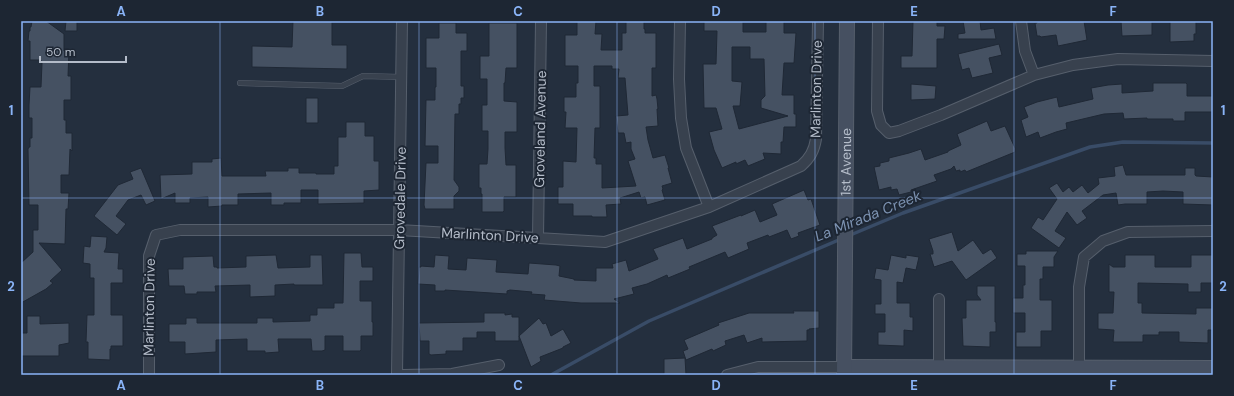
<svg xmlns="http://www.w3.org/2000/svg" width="1234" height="396" font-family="'DM Sans',sans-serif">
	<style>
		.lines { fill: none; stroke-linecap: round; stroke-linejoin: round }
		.stream { stroke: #394c67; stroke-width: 3.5 }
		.building { fill: #455162; stroke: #1f2835; fill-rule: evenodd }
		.lane-casing { stroke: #565f6c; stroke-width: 6 }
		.street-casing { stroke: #565f6c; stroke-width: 12 }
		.secondary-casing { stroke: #565f6c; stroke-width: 16 }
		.lane { stroke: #38414e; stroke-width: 5 }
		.street { stroke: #38414e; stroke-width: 10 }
		.secondary { stroke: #465061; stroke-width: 14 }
		.grid { fill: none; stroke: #8ab4f8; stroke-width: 1; stroke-opacity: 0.55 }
		.labels { text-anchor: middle; stroke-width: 4; stroke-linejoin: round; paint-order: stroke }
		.street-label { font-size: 14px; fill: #b4bcc9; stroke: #1d2633 }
		.water-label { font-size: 15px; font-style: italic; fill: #7c92b1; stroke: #1d2633 }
		.neatline { fill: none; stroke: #8ab4f8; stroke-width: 1.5 }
		.grid-label { font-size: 13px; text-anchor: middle; font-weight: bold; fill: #8ab4f8 }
	</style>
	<rect width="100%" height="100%" fill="#242f3e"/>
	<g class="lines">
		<!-- stream -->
		<path class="stream" d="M848,236L903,213L1090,147L1123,142L1213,143
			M551,375L649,321L841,239"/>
	</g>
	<!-- building -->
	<path class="building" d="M32,21H46L64,34V51H69L68,76H71V100H64V120H66V133H72V151L70,149L69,175H61V193H69L68,209H66L65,244L39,243L62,270L50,281L53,283L46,289L21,303V263L33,252V230H38V205H29L28,149L29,147H30V138H32V118H29V105L30,87H41L42,63H41V60H30V41H28L29,31H30V27H31Z
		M66,21H77V31H65Z
		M293,21H332V45H347V69L252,67V46L292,47Z
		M577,21H596L595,34H602L601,50H622V33H626V21H644V29H645V33H656V68H652V96L656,95L657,99L658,109H657L658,126L646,127L648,140L653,158L665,155L669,168H668L672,183L662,186L663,189L662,190L665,200L647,205L645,197L641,198L639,192L620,198L621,204L606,205L607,217H592V216H573V204H558V187H563V161L576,162L577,128H565L566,112H564V97H576V83H578V66H565V35H577ZM594,66H612V69H619L618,78H625L628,115L616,116L618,133H624L626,143L631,142V149L635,159L628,161L636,186L602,188V164H596V158H594L595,128H600V86H594Z
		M704,21H743V32H766V21H784V33H796L794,63H784L782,95H794V114H796V127H784L783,142H781V154L763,153L765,159L748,166L745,160L736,164V162L722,168L714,150L709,132L722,129L716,108H704L703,64H716L717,31H704ZM732,47H750V59H764L765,96L761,100V108L788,116L739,129L733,106H740L742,82L732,81Z
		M913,21H937V26H945L944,39H937V68H901V56H912Z
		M963,21H980L981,30L994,28L996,39H958V34L965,33Z
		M1037,21H1084L1087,40L1058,46L1056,35L1041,37L1040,36H1037L1035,23H1037Z
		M1121,21H1152V35L1122,36Z
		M1170,21H1196V34H1194V41L1170,42Z
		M439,23H456V33H467V51H461V86H464V98H461V104H459V114H455L454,180L459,187V191L454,196V209H425L424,205L426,163H438V146H425L426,100H435V87H436V68H426V38H439Z
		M489,23H517V68H506L505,83H504V101L517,102V132H505V148L506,165H516V197H504V211L503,212H482V194H481V188H479V164H487L488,149V131H482V105H487V79H480V56H489Z
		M999,44L1002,55L989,58L993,73L972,78L969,68L962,70L958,54Z
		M1153,83H1186L1187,84V96H1213V112H1185V121H1173V119H1147V118L1124,119L1123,113L1104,114L1066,123L1067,129L1056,132L1040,138L1038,132L1026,137L1021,120L1028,117L1024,107L1037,102L1057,97L1059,107L1093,99L1091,88L1108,85L1122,84V93L1153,91Z
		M911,84L936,86L935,99L911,100Z
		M306,98H318V123H306Z
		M987,121L991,131L1005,126L1015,148V152L966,172L965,170L960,172V170L956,171L954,166L951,169L934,175L937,181L911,190V192L899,195L897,189L891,190V187L879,190L874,167L880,166V163L889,161V158L909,153L921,149L925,160L948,152V151L961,145L957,134Z
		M346,122H365V136H374V161H379V190L364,191V203L318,204V190H301V203H284V205H271V193L238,194V205H222V206L208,207V197L190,198V203H175V193L161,199L160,175L192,174V162H212V159L221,158L222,176H266L265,171H288V168H299V173H316V174H334V166H338V137H346Z
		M1123,165L1126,175H1185V168H1195V175L1196,176L1213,177V205L1183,204V192L1163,191L1147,192V204H1125L1118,205L1116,193L1103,195L1082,211L1087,218L1077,225L1067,212L1055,231L1066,238L1059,248L1031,228L1038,217L1043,220L1057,199L1049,188L1057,183L1063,192L1069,187L1073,192L1082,185L1088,193L1099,184L1098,178L1115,176L1114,167Z
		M141,168L155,201L146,205L141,195L128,200L116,216L126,224L117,235L94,216L118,185L133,179L130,172Z
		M804,190L808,200L811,199L820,225L798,233L799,236L791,239L787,230L769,237L768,235L747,243L749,249L728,258L725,252L689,267L690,269L668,278L667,275L647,284L632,288L634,294L614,299L620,303H581L544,300L545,295L531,294L532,292L510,290L507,291V294L445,290V291H435V285L418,284L419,267H421V266L434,267L435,255L449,256L448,269L466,270L467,258L497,260L496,272L528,274L529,263L556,265L560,266L559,276L574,279V280L596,281V268H613L612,264L626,260L629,271L658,259L653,249L683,238L687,249L712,239V238L717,235L712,226L741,215V216L755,210L760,222L777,215L772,204Z
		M952,232L958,251L973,240L983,254L991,249L997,258L966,280L952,261L934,267L930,254H933V251L929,239Z
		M91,236L107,237L106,248L104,252L119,253L118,269H123V283H111V315H123V346H111V349H110V360L88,359V342H86L87,315H94V278H90V264L83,263L84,246L90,247Z
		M1026,251H1058L1054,257V267H1043V279H1040V300H1052V331H1041V347H1016V332H1025V313H1013V298H1023V285H1025V266H1017V254H1026Z
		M344,253H361L362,267H373V281H360V301H372V322H373V336H361V350L360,351H343V336H325V350L322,351H312L311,339H278L279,352L265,353V351H247V339L216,340V352L185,354V342H169V324H186V318H197V323H257V318H273V322L310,321V315H317V308H334V303H343Z
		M276,255L278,268L310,267V255H322L323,285H294V284L275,285V296L250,297V285L215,286L216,292H197V294H185L184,286H169L168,269H183V257L213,256L214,267H217V268L246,267V256Z
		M891,255L906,258V255L919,257L916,270L906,268L903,283L897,282V303H910V317H913V331L904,330V346H902L878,345V332H885V314H875V304H881V280L874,279L876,268L888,270Z
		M1125,255H1155V267H1191V255H1213V283H1201V292H1188V284L1138,283V303H1142V313L1196,314V308H1213V330H1208V343L1179,342V332H1159V335H1143V342H1113L1114,330L1098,329V313H1113L1114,292H1109V264L1113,267H1125Z
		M977,286H995V322H996V332H990V347L963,346L962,318H966V300H981L977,295Z
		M793,311H819V328L809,329V330H807V341L762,342V338L747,343L744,335L725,341L726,345L713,351L712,349L686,360L683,351L688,349L684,340L719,325L718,323L749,313H794Z
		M484,313H505V315L512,314V317H519V341H495V332H477V338H463V351H446V354L431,355L429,354V341H420L419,323L484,322Z
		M27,316H40V324L69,323V343L59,345V356H21V333H27Z
		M539,318L543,324L546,323L551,336L563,329L571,343L563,347V348L540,357L541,361L531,367L519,336Z
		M685,358L686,375H664V359Z"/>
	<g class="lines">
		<defs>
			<path id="lane" d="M240,83L342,86L363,76L401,77"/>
			<path id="street" d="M680,21L679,79L681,118L686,148L709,207
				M878,21L877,111L881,125L889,133L899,131L941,115L1034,75L1073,65L1118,59L1213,61
				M1021,21L1025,51L1034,75
				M538,238L541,21
				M939,299V368
				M1079,368V287L1084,257L1103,241L1128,232L1213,231
				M149,375V256L156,235L180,230H399L605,242L709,207L801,166C810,158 814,151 816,139L818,21
				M397,375L402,21
				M403,375L452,374L499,365
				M727,375L758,367H844"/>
			<g id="secondary">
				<path d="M844,367L1213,368"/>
				<path id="s1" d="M844,375L847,21"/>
			</g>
		</defs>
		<!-- lane casing -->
		<use href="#lane" class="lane-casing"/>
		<!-- street casing -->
		<use href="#street" class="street-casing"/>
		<!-- secondary casing -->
		<use href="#secondary" class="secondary-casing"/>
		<!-- lane -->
		<use href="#lane" class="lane"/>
		<!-- street -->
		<use href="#street" class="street"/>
		<!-- secondary -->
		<use href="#secondary" class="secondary"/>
	</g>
	<!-- grid -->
	<path class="grid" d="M220,21V375M419,21V375M617,21V375M815,21V375M1014,21V375M21,198H1213"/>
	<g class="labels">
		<!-- street labels -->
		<g class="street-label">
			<text transform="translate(816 89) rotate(-89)" y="5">Marlinton Drive</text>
			<text transform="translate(540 129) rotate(-89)" y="5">Groveland Avenue</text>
			<text dy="5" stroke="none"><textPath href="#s1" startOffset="213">1st Avenue</textPath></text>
			<text transform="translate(400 198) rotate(-89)" y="5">Grovedale Drive</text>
			<text transform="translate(490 235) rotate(3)" y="5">Marlinton Drive</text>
			<text transform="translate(149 307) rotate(-89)" y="5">Marlinton Drive</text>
		</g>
		<!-- water labels -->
		<g class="water-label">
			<text transform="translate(868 216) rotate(-22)" y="5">La Mirada Creek</text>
		</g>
	</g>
	<!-- border -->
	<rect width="1234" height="396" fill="none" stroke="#1d2633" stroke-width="44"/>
	<!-- scale -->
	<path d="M40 56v6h86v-6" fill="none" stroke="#b4bcc9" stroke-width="2"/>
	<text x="46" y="56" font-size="12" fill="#b4bcc9" stroke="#1d2633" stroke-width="3" paint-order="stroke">50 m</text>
	<rect x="22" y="22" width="1190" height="352" class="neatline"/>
	<g class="grid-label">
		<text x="121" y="16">A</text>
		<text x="320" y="16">B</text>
		<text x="518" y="16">C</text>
		<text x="716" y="16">D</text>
		<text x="914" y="16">E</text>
		<text x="1113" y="16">F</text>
		<text x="11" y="115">1</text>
		<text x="1223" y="115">1</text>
		<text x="11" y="291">2</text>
		<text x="1223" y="291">2</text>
		<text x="121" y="390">A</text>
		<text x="320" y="390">B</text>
		<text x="518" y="390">C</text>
		<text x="716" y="390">D</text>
		<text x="914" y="390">E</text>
		<text x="1113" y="390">F</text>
	</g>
</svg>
